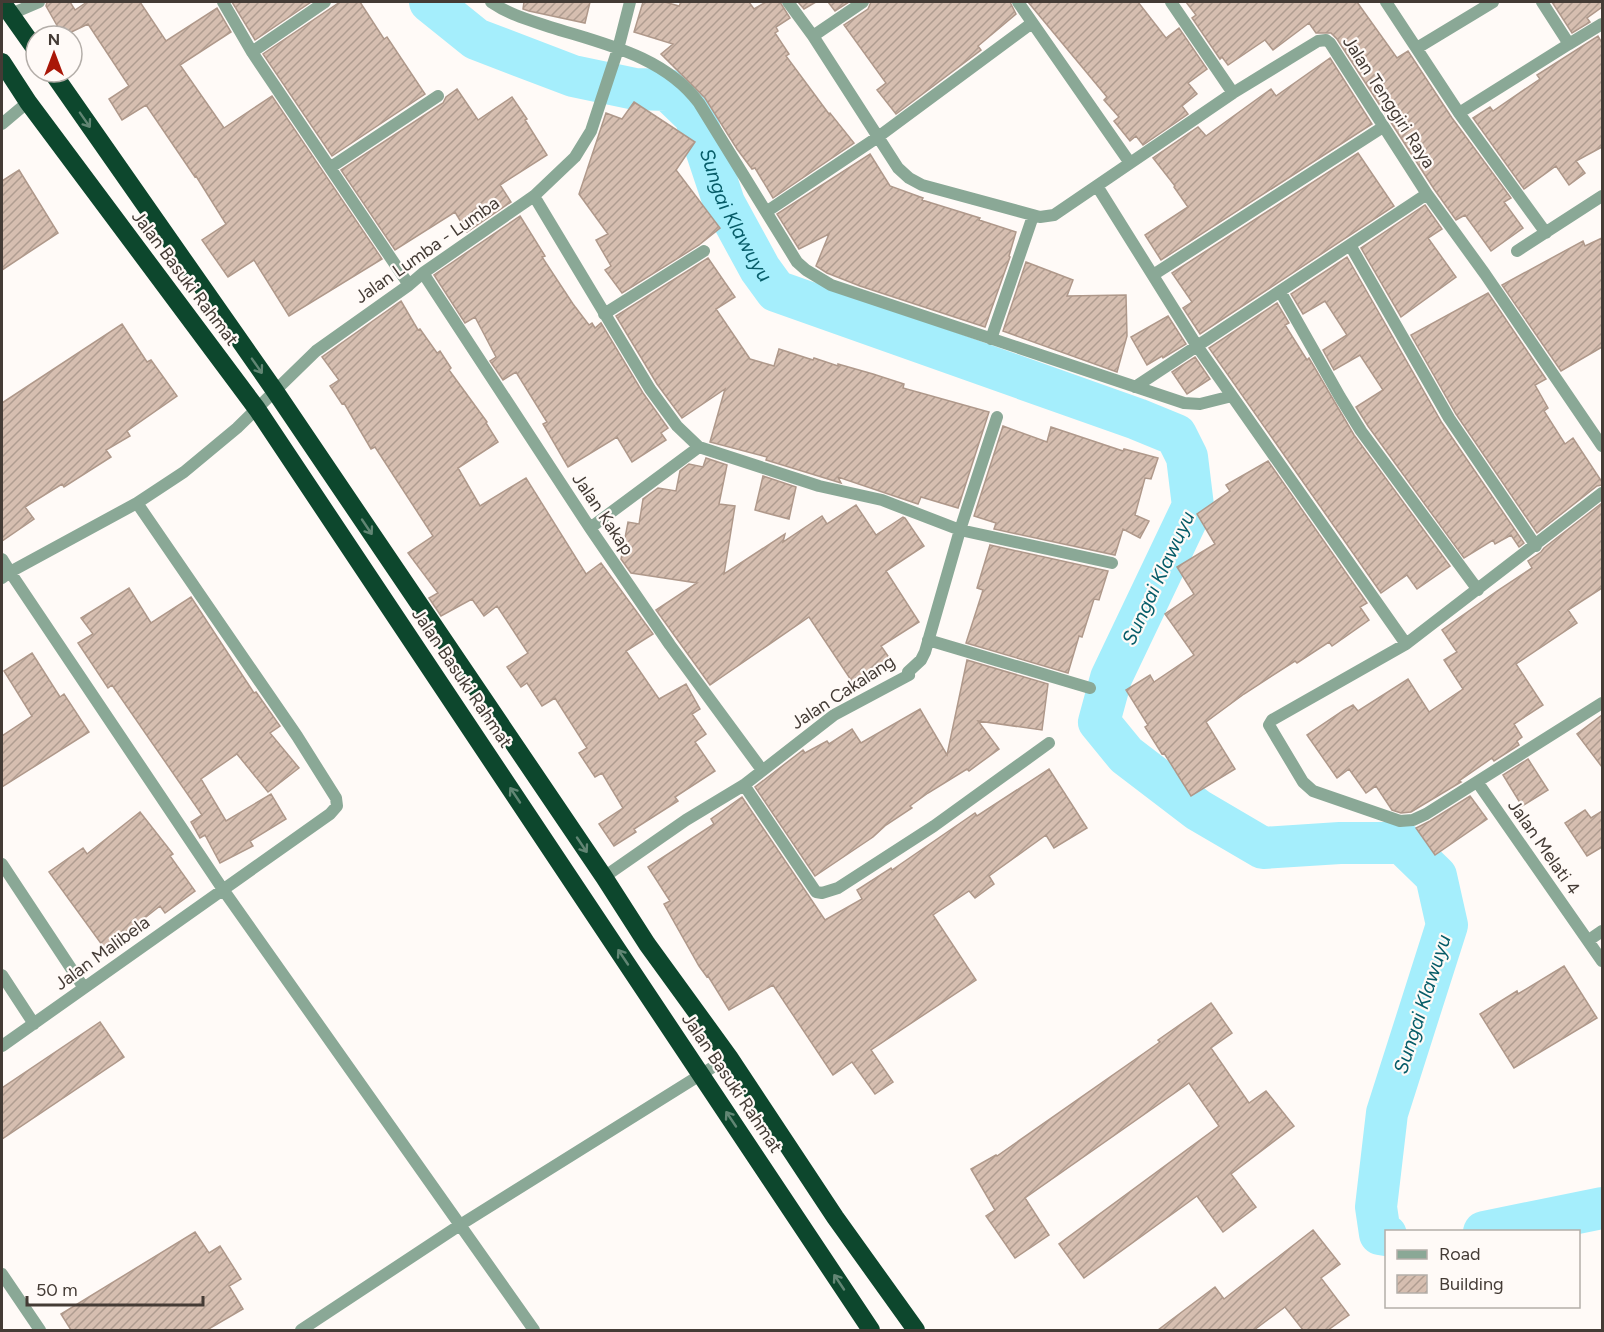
<svg xmlns="http://www.w3.org/2000/svg" width="1604" height="1332" font-family="Figtree,sans-serif">
	<style>
		.lines { fill: none; stroke-linecap: round; stroke-linejoin: round }
		.river { stroke: #a5eefc; stroke-width: 42 }
		.building { fill: url(#building-hatch); stroke: #af988a; stroke-width: 1.5 }
		.street { stroke: #8aa896; stroke-width: 12 }
		.highway { stroke: #0d472d; stroke-width: 18 }
		.oneway { stroke: #628674 }
		.labels { text-anchor: middle; stroke-width: 4.5; stroke-linejoin: round; paint-order: stroke }
		.street-label { font-size: 18px; fill: #443b35; stroke: #fffaf7 }
		.water-label { font-size: 20px; font-style: italic; fill: #065c68; stroke: #fffaf7 }
	</style>
	<defs>
		<pattern id="building-hatch" width="6" height="6" patternUnits="userSpaceOnUse" patternTransform="scale(1.5)"><rect width="6" height="6" fill="#d6beb0"/><path d="M-1 1l2-2M0 6l6-6M5 7l2-2" fill="none" stroke="#af9c90"/></pattern>
	</defs>
	<rect width="100%" height="100%" fill="#fffaf7"/>
	<g class="lines">
		<!-- river -->
		<g class="river">
			<path id="s1" d="M430,2L476,39L573,76L635,89L668,90L695,116L724,203L760,269L776,291L1137,419L1176,435L1187,457L1193,506L1111,678L1099,722L1126,755L1198,810L1263,848L1340,843H1402L1436,876L1447,925L1387,1113L1376,1207L1380,1234L1386,1235"/>
			<path d="M1484,1232L1602,1208"/>
		</g>
	</g>
	<!-- building -->
	<path class="building" d="M47,2H70L75,10L87,2H140L166,41L217,8L231,32L180,65L224,128L272,96L382,259L289,316L254,260L228,277L202,240L226,224L196,176L195,177L146,105L122,120L109,99L129,86L88,24L63,36L46,6Z
		M232,2H311L255,40Z
		M340,2H360L384,39L387,37L425,94L332,156L263,54Z
		M524,2H590L585,23L529,11L523,9Z
		M643,2H665L679,6L681,2H749L754,9L766,2H780L790,18L776,27L778,31L775,33L789,54L786,56L829,114L830,113L854,143L773,198L755,168L752,169L737,149L705,98L661,54L673,44L634,32Z
		M798,2H816L804,9Z
		M828,2H849L835,11Z
		M871,2H1010L1016,14L978,46L981,50L896,114L877,90L886,83L844,25L868,9Z
		M1028,2H1138L1166,38L1179,28L1207,69L1188,83L1197,94L1182,106L1188,114L1143,145L1136,136L1130,141L1114,121L1119,117L1104,100L1107,97Z
		M1186,2H1357L1397,58L1408,51L1452,118L1511,198L1504,202L1523,228L1491,251L1465,215L1456,220L1434,189L1337,39L1331,33H1316L1309,23L1273,50L1265,40L1228,65L1222,57L1220,59L1192,18L1196,15Z
		M1552,2H1602V7L1587,18L1590,22L1572,33Z
		M1598,36L1602,43V147L1576,161L1585,173L1569,185L1556,166L1524,189L1473,118L1490,107L1493,111L1540,79L1537,75Z
		M1330,58L1372,124L1161,260L1145,235L1188,207L1174,187L1175,186L1153,158L1198,127L1206,136L1271,89L1276,96Z
		M457,89L478,120L512,97L527,119L525,120L547,155L500,185L511,202L467,232L455,212L395,250L341,170L443,103L446,97Z
		M634,102L695,142L676,170L720,228L699,245L622,293L605,270L611,266L596,240L608,234L579,194L606,113L622,119Z
		M1358,153L1394,206L1200,334L1183,308L1192,302L1172,273Z
		M870,154L890,186L923,198L922,200L980,218L979,220L1016,232L1009,256L1010,257L985,327L860,286L827,273L816,266L829,234L799,249L777,214Z
		M19,170L58,233L2,270V181Z
		M1425,205L1442,229L1428,238L1456,277L1401,317L1361,248Z
		M520,216L545,256L542,257L573,304L589,325L592,323L595,328L601,323L643,393L668,428L661,433L666,440L632,462L617,437L568,467L543,424L547,422L516,372L503,380L490,361L496,357L475,317L465,323L434,275Z
		M1602,238V347L1561,371L1502,285L1583,241L1585,246Z
		M1347,257L1442,423L1524,543L1519,547L1511,535L1495,544L1493,540L1464,558L1368,426L1356,407L1383,390L1360,355L1334,370L1323,350L1347,335L1325,301L1303,314L1291,294Z
		M708,258L735,297L716,309L750,359L774,366L779,349L813,360L814,358L838,366V364L873,374L904,384L903,388L989,412L958,508L921,497L918,504L838,477L841,483L766,460L767,457L710,442L725,389L682,418L657,384L616,316Z
		M1026,262L1073,280L1067,296L1126,295L1127,336L1117,372L1003,331Z
		M1488,293L1546,379L1535,385L1548,408L1544,411L1565,444L1573,438L1602,482V485L1597,486L1537,533L1456,414L1411,335Z
		M401,301L418,330L420,329L437,353L440,351L451,368L449,370L487,422L486,423L498,442L458,468L480,506L526,478L586,574L601,563L653,634L626,651L659,699L686,684L700,709L692,714L706,734L695,742L715,771L675,797L678,801L634,829L636,832L614,846L599,824L623,808L602,773L595,777L579,753L587,748L555,698L542,706L527,683L521,687L507,667L528,653L497,606L484,616L472,599L441,616L429,598L438,593L408,553L433,536L375,447L371,449L344,403L342,404L330,386L339,380L322,357Z
		M1277,303L1289,323L1285,325L1307,360L1309,358L1354,435L1450,566L1417,589L1407,575L1381,593L1209,348Z
		M1168,316L1186,344L1163,358L1162,356L1147,365L1131,337Z
		M122,324L147,362L151,360L177,396L127,431L130,436L106,450L111,457L64,487L62,484L25,507L34,519L2,541V403Z
		M1195,357L1210,379L1187,394L1172,372Z
		M1003,426L1047,442L1051,427L1123,451L1124,449L1158,458L1151,479L1145,478L1135,515L1149,521L1140,538L1123,529L1115,555L994,529L996,523L974,516Z
		M706,458L727,465L719,504L735,506L724,574L785,534L783,542L822,516L827,524L856,505L876,535L903,517L905,518L924,546L886,571L919,622L881,646L890,659L853,683L809,617L710,685L656,610L697,583L631,573L621,559L628,522L639,524L643,499L658,488L676,491L680,471L689,464L703,467Z
		M1268,461L1367,603L1360,607L1369,620L1332,646L1329,642L1297,663L1295,661L1244,694L1206,722L1235,769L1191,796L1164,753L1162,754L1145,727L1148,725L1126,690L1150,675L1154,682L1194,655L1165,614L1194,594L1177,567L1215,544L1197,514L1230,491L1226,485Z
		M763,476L796,487L789,519L755,510Z
		M1602,503V588L1568,610L1577,623L1516,664L1543,705L1514,724L1522,737L1517,741L1519,745L1494,761L1492,758L1459,781L1461,782L1411,812L1401,813L1392,810L1376,786L1366,793L1349,769L1337,778L1307,735L1344,710L1353,705L1358,711L1408,679L1429,712L1463,689L1444,660L1457,652L1442,630L1497,591L1532,568L1528,561L1541,552L1544,548Z
		M990,545L1108,571L1099,600L1094,599L1082,637L1079,636L1068,673L966,643L983,590L977,588Z
		M129,588L151,623L191,597L254,693L256,692L280,726L270,733L299,768L268,792L237,754L201,779L226,821L271,794L286,819L250,841L253,846L220,863L205,835L200,838L191,822L202,815L112,685L108,688L78,643L93,634L81,618Z
		M32,653L60,697L64,694L89,732L2,787V736L32,716L4,671Z
		M967,660L1048,684L1042,730L978,721L999,749L969,771L967,769L928,793L910,806L912,808L886,825L873,837L815,876L755,787L803,750L805,753L827,741L829,744L852,729L861,743L920,709L947,755Z
		M1602,715V767L1577,734Z
		M1528,759L1548,790L1522,806L1503,775Z
		M1049,769L1087,828L1054,848L1046,835L989,876L994,884L975,898L969,891L933,915L976,980L871,1050L893,1082L875,1094L852,1062L833,1075L773,985L729,1010L708,976L707,977L699,966L664,904L670,901L648,867L714,824L711,819L742,797L825,920L862,899L857,890L891,868L892,870L975,813L977,816Z
		M1470,796L1487,819L1435,855L1416,828L1430,821Z
		M1585,810L1591,818L1602,811V847L1587,856L1565,823Z
		M140,812L173,854L170,856L195,891L165,913L160,906L105,949L49,872L83,848L87,854Z
		M1564,966L1597,1018L1514,1068L1480,1014L1517,991L1518,994Z
		M1211,1003L1232,1033L1211,1048L1249,1103L1266,1091L1294,1126L1231,1174L1256,1207L1223,1232L1197,1196L1084,1278L1059,1244L1219,1126L1189,1083L1025,1198L1049,1235L1015,1258L986,1216L995,1210L971,1169L996,1155L997,1156L1160,1042L1158,1040Z
		M100,1022L124,1057L2,1139V1088Z
		M1313,1230L1340,1264L1321,1278L1349,1315L1328,1330H1303L1285,1307L1254,1330H1158L1215,1287L1224,1299Z
		M195,1232L209,1253L220,1246L241,1279L229,1286L243,1309L207,1330H71L61,1314Z"/>
	<g class="lines">
		<!-- street -->
		<path class="street" d="M223,2L252,52L409,285
			M491,2C510,15 529,20 550,27C604,44 664,56 699,103L797,262L806,270L831,285L1184,403L1200,404L1232,396
			M788,2L813,36L863,2
			M1018,2L1130,163
			M1171,2L1233,93L1318,41L1326,40L1330,43L1427,194L1485,274L1602,446
			M1386,2L1459,113L1546,233
			M11,14L39,2
			M813,36L898,168L909,178L922,185L1040,217L1054,215L1233,93
			M1569,44L1602,24
			M1417,48L1493,2
			M252,52L325,2
			M1459,113L1569,44L1542,2
			M2,124L28,102
			M331,167L438,96
			M1097,186L1197,346L1406,644
			M534,196L650,389L677,426L699,447
			M766,212L878,137L1032,23
			M1350,245L1449,418L1536,546
			M1517,251L1602,196
			M423,273L590,528L670,645L762,770
			M1153,275L1383,127
			M1280,291L1340,397L1361,431L1478,590
			M604,314L704,251
			M991,339L1033,216
			M1135,387L1427,194
			M1602,493L1406,644L1272,720L1269,725L1303,782L1313,791L1400,821L1413,820L1426,814L1602,703
			M590,528L699,447L819,486L882,500L960,530L1112,563
			M2,559L10,572L137,503L184,472L237,428L316,351L409,285L423,273L534,196L575,157L591,131L618,49L630,2
			M2,578L10,572L222,888L460,1225L729,1057
			M928,640L1090,688
			M1478,783L1602,961
			M744,785L816,892L822,893L838,888L934,826L1049,743
			M2,864L84,988
			M604,877L686,820L744,785L834,715L909,675L908,672L921,660L925,652L960,530L997,417
			M1589,940L1602,931
			M2,975L34,1024
			M2,1046L330,814L337,806L336,798L297,736L137,503
			M2,1274L40,1330
			M301,1330L460,1225L534,1330"/>
		<!-- highway -->
		<path class="highway" d="M2,2L36,50
			M2,62L28,102L257,409L871,1330
			M52,72L275,391L604,877L647,944L729,1057L835,1217L916,1330"/>
	</g>
	<!-- one-way arrows -->
	<defs><path id="oneway-shaft" d="M-6 0H5M1.5-3L5.5 0L1.5 3" fill="none" stroke-width="1.6" stroke-linecap="round" stroke-linejoin="round" transform="scale(1.5)"/></defs>
	<g class="oneway">
		<use href="#oneway-shaft" transform="translate(85 120) rotate(55)"/>
		<use href="#oneway-shaft" transform="translate(257 366) rotate(55)"/>
		<use href="#oneway-shaft" transform="translate(367 527) rotate(56)"/>
		<use href="#oneway-shaft" transform="translate(515 795) rotate(-124)"/>
		<use href="#oneway-shaft" transform="translate(582 845) rotate(56)"/>
		<use href="#oneway-shaft" transform="translate(623 957) rotate(-124)"/>
		<use href="#oneway-shaft" transform="translate(731 1119) rotate(-124)"/>
		<use href="#oneway-shaft" transform="translate(839 1282) rotate(-124)"/>
	</g>
	<g class="labels">
		<!-- street labels -->
		<g class="street-label">
			<text transform="translate(1389 102) rotate(57)" y="6">Jalan Tenggiri Raya</text>
			<text transform="translate(427 250) rotate(-35)" y="6">Jalan Lumba - Lumba</text>
			<text transform="translate(185 278) rotate(53)" y="6">Jalan Basuki Rahmat</text>
			<text transform="translate(603 514) rotate(56)" y="6">Jalan Kakap</text>
			<text transform="translate(462 678) rotate(56)" y="6">Jalan Basuki Rahmat</text>
			<text transform="translate(843 692) rotate(-33)" y="6">Jalan Cakalang</text>
			<text transform="translate(1544 847) rotate(55)" y="6">Jalan Melati 4</text>
			<text transform="translate(102 953) rotate(-36)" y="6">Jalan Malibela</text>
			<text transform="translate(732 1083) rotate(56)" y="6">Jalan Basuki Rahmat</text>
		</g>
		<!-- water labels -->
		<g class="water-label">
			<text dy="7" stroke="none"><textPath href="#s1" startOffset="404">Sungai Klawuyu</textPath></text>
			<text transform="translate(1158 578) rotate(-65)" y="7">Sungai Klawuyu</text>
			<text transform="translate(1422 1004) rotate(-72)" y="7">Sungai Klawuyu</text>
		</g>
	</g>
	<!-- border -->
	<rect width="1604" height="1332" fill="none" stroke="#443b35" stroke-width="6"/>
	<!-- legend -->
	<rect x="1385" y="1230" width="195" height="78" fill="#fffaf7" stroke="#b4aea9" stroke-width="1.5"/>
	<rect x="1397" y="1250" width="30" height="9" fill="#8aa896" stroke="#b4aea9" stroke-width="1.5"/>
	<text x="1439" y="1260" font-size="18" fill="#443b35">Road</text>
	<rect x="1397" y="1275" width="30" height="18" fill="url(#building-hatch)" stroke="#b4aea9" stroke-width="1.5"/>
	<text x="1439" y="1290" font-size="18" fill="#443b35">Building</text>
	<!-- north arrow -->
	<g transform="translate(54 54)"><circle r="28" fill="#fffaf7" stroke="#b4aea9" stroke-width="1.5"/>
	<path d="M0-4.5L10 22L0 15L-10 22Z" fill="#a91708"/>
	<text y="-9" font-size="16" font-weight="bold" text-anchor="middle" fill="#443b35">N</text>
	</g>
	<!-- scale -->
	<path d="M27 1296v9h176v-9" fill="none" stroke="#443b35" stroke-width="3"/>
	<text x="36" y="1296" font-size="18" fill="#443b35" stroke="#fffaf7" stroke-width="4.5" paint-order="stroke">50 m</text>
</svg>
